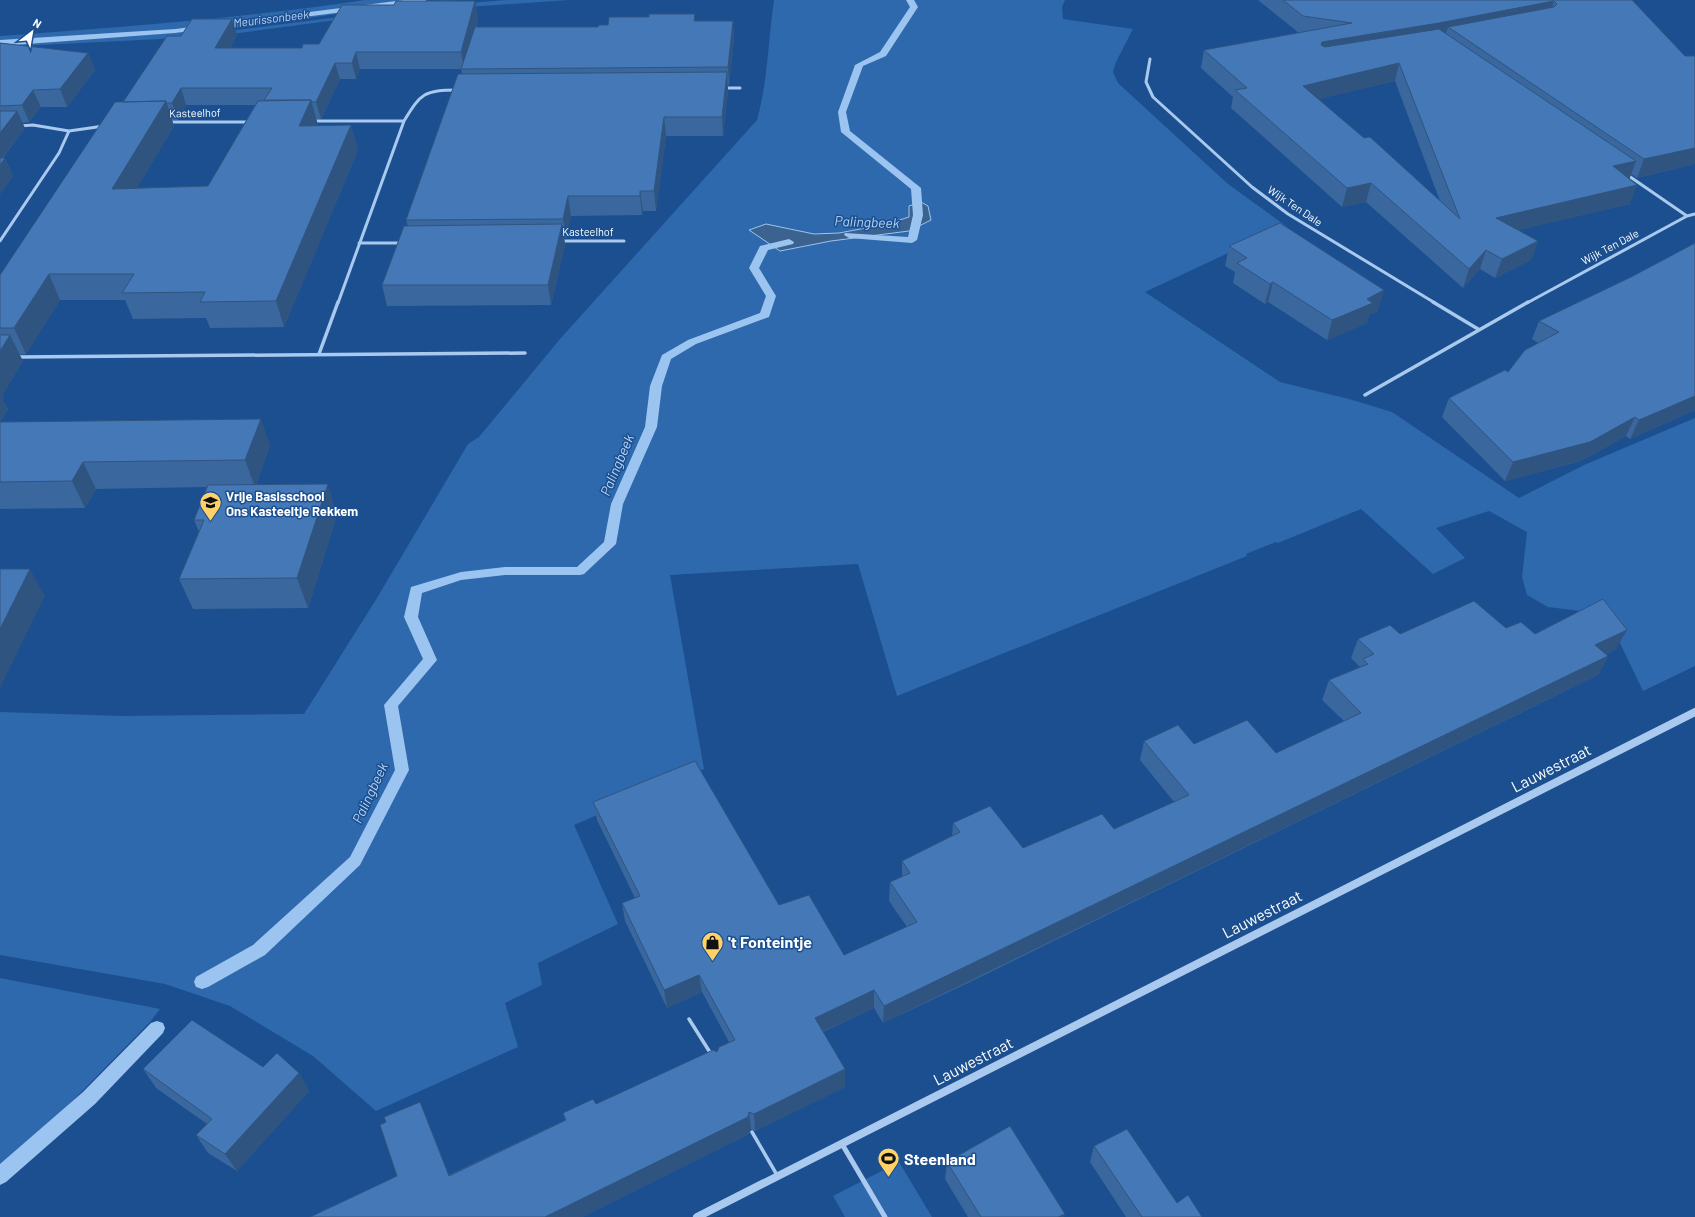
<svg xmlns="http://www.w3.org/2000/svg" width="1695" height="1217" font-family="Barlow,sans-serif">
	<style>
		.green { fill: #2e69ad; fill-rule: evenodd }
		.water { fill: #3c6290; stroke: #9cc4f0 }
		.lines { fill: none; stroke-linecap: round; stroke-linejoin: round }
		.stream { fill: #9cc4f0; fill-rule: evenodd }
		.service { stroke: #a9c9ee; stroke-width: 3.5 }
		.minor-far2 { stroke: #a9c9ee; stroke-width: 3 }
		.minor-far1 { stroke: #a9c9ee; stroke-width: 3.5 }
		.minor { stroke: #a9c9ee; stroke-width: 5 }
		.tertiary { stroke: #a9c9ee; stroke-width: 8 }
		.wall { fill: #3a679d; fill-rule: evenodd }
		.shaded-wall { fill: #305480 }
		.building { fill: #4478b7; stroke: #305480; fill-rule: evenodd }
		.labels { text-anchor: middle; stroke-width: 3; stroke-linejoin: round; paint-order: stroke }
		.far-street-label { font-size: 11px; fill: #fff; stroke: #1b4f8f }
		.far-water-label { font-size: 12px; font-style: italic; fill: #b5d3f5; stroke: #1b4f8f }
		.poi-label { font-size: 13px; font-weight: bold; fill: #fff; stroke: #1b4f8f; text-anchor: start }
		.water-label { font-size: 14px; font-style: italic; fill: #b5d3f5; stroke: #1b4f8f }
		.near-street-label { font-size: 16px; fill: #fff; stroke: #1b4f8f }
		.near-poi-label { font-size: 16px; font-weight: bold; fill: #fff; stroke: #1b4f8f; text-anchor: start }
	</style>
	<rect width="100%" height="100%" fill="#1b4f8f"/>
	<!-- green -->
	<path class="green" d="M365,0H406L262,19L147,32L0,41V36C122,27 244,18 365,0Z
		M460,0L399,5L161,39L0,47V45L174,33L422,1Z
		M506,0H569L396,12L209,37L212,33L418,7Z
		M774,0H1065L1062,7L1063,19L1133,29L1116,62L1113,72L1118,83L1228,184L1286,226L1145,292L1280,382L1349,399L1392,412L1519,498L1584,465L1695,418V666L1643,691L1606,614L1548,607L1527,595L1522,577L1527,532L1489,511L1436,528L1465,558L1433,574L1361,509L1278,543L1276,542L1246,554L1247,556L897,696L858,564L670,575L704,769L574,825L618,924L538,963L542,985L505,1003L518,1047L376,1111L313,1056L230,1006L165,984L0,955V712L121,716L304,714L377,598L468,444L479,437L560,339L757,120C768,81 768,40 774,0ZM909,217L884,235L831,241L780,251L766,224C782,228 799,233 815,234C846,235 879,227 909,217Z
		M0,978L160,1009L150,1022L47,1127L0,1168Z
		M899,1162L932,1217H845L833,1196Z"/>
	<!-- water -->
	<path class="water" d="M921,202L928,206L931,220L909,231L831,241L780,251L749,230L766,224L814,234L839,233L887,224L909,217V206Z"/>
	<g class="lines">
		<!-- stream -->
		<path class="stream" d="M404,0H427L423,2L175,33L0,46V40L175,29Z
			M906,0H914L918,7L886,56L863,66L846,112L850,131L921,188L923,215L917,240L912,243L849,238L844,235L845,233L908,237L913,215L911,189L841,132L838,112L855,65L880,52L910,7Z
			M789,239L794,242L793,244L768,250L759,268L776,296L769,317L696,344L671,359L662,386L657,427L623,504L616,544L584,574L580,575H505L461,580L422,593L418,617L437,660L398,706L409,770L360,865L265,955L208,987L202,989L196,987L194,982L196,977L253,945L350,857L395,770L384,705L423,659L404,617L411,587L461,572L505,567H577L604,542L611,504L645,427L650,386L662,355L688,340L760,313L766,296L749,268L760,246Z
			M157,1021L163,1023L165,1028L163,1033L95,1104L6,1182L0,1185V1164L83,1092L151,1023Z"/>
		<!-- service -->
		<path class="service" d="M689,1019L711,1054
			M752,1132L777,1175"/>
		<!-- minor-far2 -->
		<path class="minor-far2" d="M1150,59L1146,82L1153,97L1252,187L1288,214L1435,303
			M725,88H740
			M313,121H404
			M169,122H250
			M19,126L33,125L69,131L104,126
			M1626,174L1687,216
			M0,241L59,153L69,131
			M560,241H624
			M359,243H403
			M338,303L404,121C421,93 424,90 458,90
			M1527,303L1687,216L1695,214"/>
		<!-- minor-far1 -->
		<path class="minor-far1" d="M1433,302L1478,329
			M319,354L338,302
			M17,357L525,353
			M1365,395L1528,302"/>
		<!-- minor -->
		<path class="minor" d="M842,1144L885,1217"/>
		<!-- tertiary -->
		<path class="tertiary" d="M697,1217L1695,712"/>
	</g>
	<!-- wall -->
	<path class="wall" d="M1258,0H1632L1685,56H1695V164L1637,178L1631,174L1629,179L1630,204L1518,230L1538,241L1531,260L1495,278L1480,269L1463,288L1366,202L1342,207L1231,108L1233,97L1201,68L1204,50L1299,33ZM1395,81L1440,201L1364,138L1318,99Z
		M695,14V21H733L734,39L729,85H728V91L723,136H666L656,211H643L642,215L571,216L566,238H564L565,244L551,305L387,306L382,285L408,226L406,220L462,74L461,69H360L356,79H340L321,119H316L318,125V126L351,125L358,150L284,327L210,328L206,318L133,319L125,300H60L26,354L19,355L23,361L3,394L4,396L2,399L8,409L0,422L270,445L256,485L337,515L308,608L193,609L179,579L199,532L194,520L207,487L96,489L85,508L0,509V275L123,102L237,35L230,48H302L319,44L478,17L476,27H598L649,17ZM186,105H255L208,186L137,188L174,126L172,120H178Z
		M0,43L88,53L95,70L67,107H41L29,122L22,123L25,128L3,158H5L13,176L0,194Z
		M1229,246L1378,311L1369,315L1367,323L1327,340L1268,302L1265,304L1233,283L1235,272L1225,266Z
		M1539,321L1695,410L1630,439L1626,436L1581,461L1505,481L1442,417L1449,398L1508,372L1538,343L1532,339Z
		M1506,628L1616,649L1606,654L1608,656L1598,675L970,982L883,1023L874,1008L823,1032L845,1069V1087L755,1131L751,1129L749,1134L582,1217L397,1176L420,1102L427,1119L449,1175L565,1120L563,1113L596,1104L717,1052L729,1042L702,992L667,1008L625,921L622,903L635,898L597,820L593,802L779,905L844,955L907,927L889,901L890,882L902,877V861L952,836L953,823L1023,848L1114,829L1174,802L1140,760L1144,741L1194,744L1276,753L1344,721L1322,700L1329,680L1360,667L1351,658L1358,639L1400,634Z
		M263,1067L299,1073L309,1091L237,1171L208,1153L196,1135L207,1124L156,1088L143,1069Z
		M1094,1146L1177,1203L1202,1217H1126L1090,1162Z
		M947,1162L1064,1217H968L945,1179Z"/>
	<!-- shaded-wall -->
	<path class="shaded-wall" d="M475,1L478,17L464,69L461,52Z
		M1554,1L1549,18L1448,27L1444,38L1317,63L1322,42Z
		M232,19L237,35L220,64L215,48Z
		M733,21L734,39L729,85L728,67Z
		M356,52L360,69L356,79L352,63Z
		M88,53L95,70L67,107L60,89Z
		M335,63L340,79L321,119L316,102Z
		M1399,63L1395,81L1299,104L1303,86Z
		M727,72L728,91L723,136L722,117Z
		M181,88L186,105L178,120L172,103Z
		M33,90L41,107L29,122L22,105Z
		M311,100L318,125L306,150L299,126Z
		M166,101L174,126L122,214L112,189Z
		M17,111L25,128L0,161V133Z
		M664,117L666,136L656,211L654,191Z
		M351,125L358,150L284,327L276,301Z
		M1695,148V164L1637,178L1644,159Z
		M5,158L13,176L0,194V165Z
		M1636,161L1629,180L1613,166Z
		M1371,183L1366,202L1342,207L1347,188Z
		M1637,185L1630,204L1489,237L1496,218Z
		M640,191L643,211L642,215L640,196Z
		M568,196L571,216L566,238L563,219Z
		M562,224L565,244L551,305L548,285Z
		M1538,241L1531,260L1495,278L1502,259Z
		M1486,250L1480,269L1463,288L1469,269Z
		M49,274L60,300L26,354L14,328Z
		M1273,282L1268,302L1265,304L1270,284Z
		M1384,290L1378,311L1369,315L1367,323L1327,340L1332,320L1367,299Z
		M10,335L23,361L3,394L4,396L2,399L8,409L0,422V351Z
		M1695,396V410L1630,439L1639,420Z
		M1635,417L1626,436L1581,461L1505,481L1513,462Z
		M261,419L270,445L255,487L245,460Z
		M83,462L96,489L85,508L72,481Z
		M328,484L337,515L308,608L297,578Z
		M30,569L45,596L0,688V629Z
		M1627,630L1616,649L1585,664L1595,645Z
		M1608,656L1598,675L883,1023L884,1006Z
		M699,975L702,992L667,1008L664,990Z
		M874,990V1008L815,1035V1018Z
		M845,1069V1087L755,1131L754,1114Z
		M299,1073L309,1091L237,1171L225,1154Z
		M420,1102L427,1119L456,1192L449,1176Z
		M749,1112L751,1129L749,1134L582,1217H545Z
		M1065,1214L1064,1217H1058Z"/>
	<!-- building -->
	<path class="building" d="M1283,0H1632L1685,56H1695V148L1644,159L1448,27L1554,7L1557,4L1554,1L1439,23L1322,42L1321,45L1325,47L1439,29L1636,161L1613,166L1637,185L1496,218L1538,241L1502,259L1486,250L1469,269L1371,183L1347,188L1235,90L1247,88L1204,50L1352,23L1303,16ZM1399,63L1460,219L1370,137L1364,138L1303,86Z
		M396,1H475L461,52H356L352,63H335L316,102H312L311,100H264L272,88H181L172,103H166V101L123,102L167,36H181L192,19H232L215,48H302L303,44H319L342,5H394Z
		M649,14H695L694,21H733L728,67L461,69L475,27H598L599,25H608L609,17H649Z
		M0,43L88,53L60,89L33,90L22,105L0,106Z
		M727,72L722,117H664L654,191H640V196H568L563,219L406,220L458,74Z
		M311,100L299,126L351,125L276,301L200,302L205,292L122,293L134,274H49L14,328H0V275L115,102L166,101L112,189L208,186L258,101Z
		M0,111H17L0,133Z
		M0,158H5L0,165Z
		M1280,223L1384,290L1367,299L1373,303L1332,320L1273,282L1270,284L1237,263L1247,258L1229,246Z
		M562,224L548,285H382L404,226Z
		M1695,243V396L1639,420L1635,417L1590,442L1513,462L1449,398L1505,370L1508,372L1525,350L1559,332L1539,321L1631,277Z
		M0,335H10L0,351Z
		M261,419L245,460L83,462L72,481L0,482V422Z
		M328,484L297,578L179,579L204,520H194L208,485Z
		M0,569H30L0,629Z
		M1603,599L1627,630L1595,645L1608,656L884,1006L874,990L815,1018L845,1069L754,1114L749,1112L748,1117L545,1217H310L397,1176L380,1125L386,1122L384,1117L420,1102L449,1176L566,1120L563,1113L593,1099L596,1104L713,1050L717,1052L719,1047L735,1040L699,975L664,990L622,903L640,896L593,802L695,761L779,905L809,895L844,955L917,922L890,882L910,873L902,861L960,832L953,823L990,806L1023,848L1102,814L1114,829L1189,795L1144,741L1178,725L1194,744L1247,720L1276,753L1361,713L1329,680L1368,664L1363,659L1374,654L1358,639L1390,625L1400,634L1474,601L1506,628L1521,622L1535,634Z
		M192,1020L263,1067L277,1053L299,1073L225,1154L196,1135L212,1119L143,1069Z
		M1010,1126L1065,1214L1058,1217H981L947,1162Z
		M1127,1129L1177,1203L1188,1195L1202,1217H1142L1094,1146Z"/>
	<!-- icons -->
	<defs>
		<symbol id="school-pin" viewBox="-11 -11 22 30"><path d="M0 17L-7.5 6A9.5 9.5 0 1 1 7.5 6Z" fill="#ffd166" stroke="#1b4f8f"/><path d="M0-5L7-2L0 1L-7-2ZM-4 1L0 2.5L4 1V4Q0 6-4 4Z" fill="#111"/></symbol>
		<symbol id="shop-pin" viewBox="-11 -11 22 30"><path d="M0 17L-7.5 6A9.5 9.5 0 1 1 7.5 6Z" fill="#ffd166" stroke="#1b4f8f"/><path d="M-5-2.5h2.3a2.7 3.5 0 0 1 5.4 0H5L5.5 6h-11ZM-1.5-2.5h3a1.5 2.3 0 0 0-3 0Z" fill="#111"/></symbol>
		<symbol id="stadium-pin" viewBox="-11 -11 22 30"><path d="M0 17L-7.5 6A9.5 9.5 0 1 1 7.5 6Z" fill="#ffd166" stroke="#1b4f8f"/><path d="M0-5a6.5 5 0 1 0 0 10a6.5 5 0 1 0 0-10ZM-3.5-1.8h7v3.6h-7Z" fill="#111"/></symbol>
	</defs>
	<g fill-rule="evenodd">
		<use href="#school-pin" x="198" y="490" width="25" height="34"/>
		<use href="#shop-pin" x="700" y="930" width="25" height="34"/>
		<use href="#stadium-pin" x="876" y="1146" width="25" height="34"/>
	</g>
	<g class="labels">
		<!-- far-street labels -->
		<g class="far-street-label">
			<text transform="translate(195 113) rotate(-1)" y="4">Kasteelhof</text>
			<text transform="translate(1295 206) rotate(34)" y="4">Wijk Ten Dale</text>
			<text x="588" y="236">Kasteelhof</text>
			<text transform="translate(1610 247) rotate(-28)" y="4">Wijk Ten Dale</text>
		</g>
		<!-- far-water labels -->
		<g class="far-water-label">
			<text transform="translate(271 19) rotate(-7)" y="4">Meurissonbeek</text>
		</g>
		<!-- poi labels -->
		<g class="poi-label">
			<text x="226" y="501">Vrije Basisschool<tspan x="226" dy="15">Ons Kasteeltje Rekkem</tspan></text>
		</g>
		<!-- water labels -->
		<g class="water-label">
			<text transform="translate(867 222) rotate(2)" y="5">Palingbeek</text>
			<text transform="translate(617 465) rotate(-67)" y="5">Palingbeek</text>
			<text transform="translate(370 793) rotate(-65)" y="5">Palingbeek</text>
		</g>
		<!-- near-street labels -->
		<g class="near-street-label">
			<text transform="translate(1551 768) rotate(-27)" y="6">Lauwestraat</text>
			<text transform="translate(1262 914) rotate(-27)" y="6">Lauwestraat</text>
			<text transform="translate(973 1061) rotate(-27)" y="6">Lauwestraat</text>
		</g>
		<!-- near-poi labels -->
		<g class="near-poi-label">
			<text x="728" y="948">'t Fonteintje</text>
			<text x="904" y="1165">Steenland</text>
		</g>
	</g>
	<!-- north arrow -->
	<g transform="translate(32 32) rotate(31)" stroke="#1b4f8f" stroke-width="3" paint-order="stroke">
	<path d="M0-3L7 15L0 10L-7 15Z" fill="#ffffff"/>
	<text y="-6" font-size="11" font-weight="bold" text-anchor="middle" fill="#ffffff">N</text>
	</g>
</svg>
